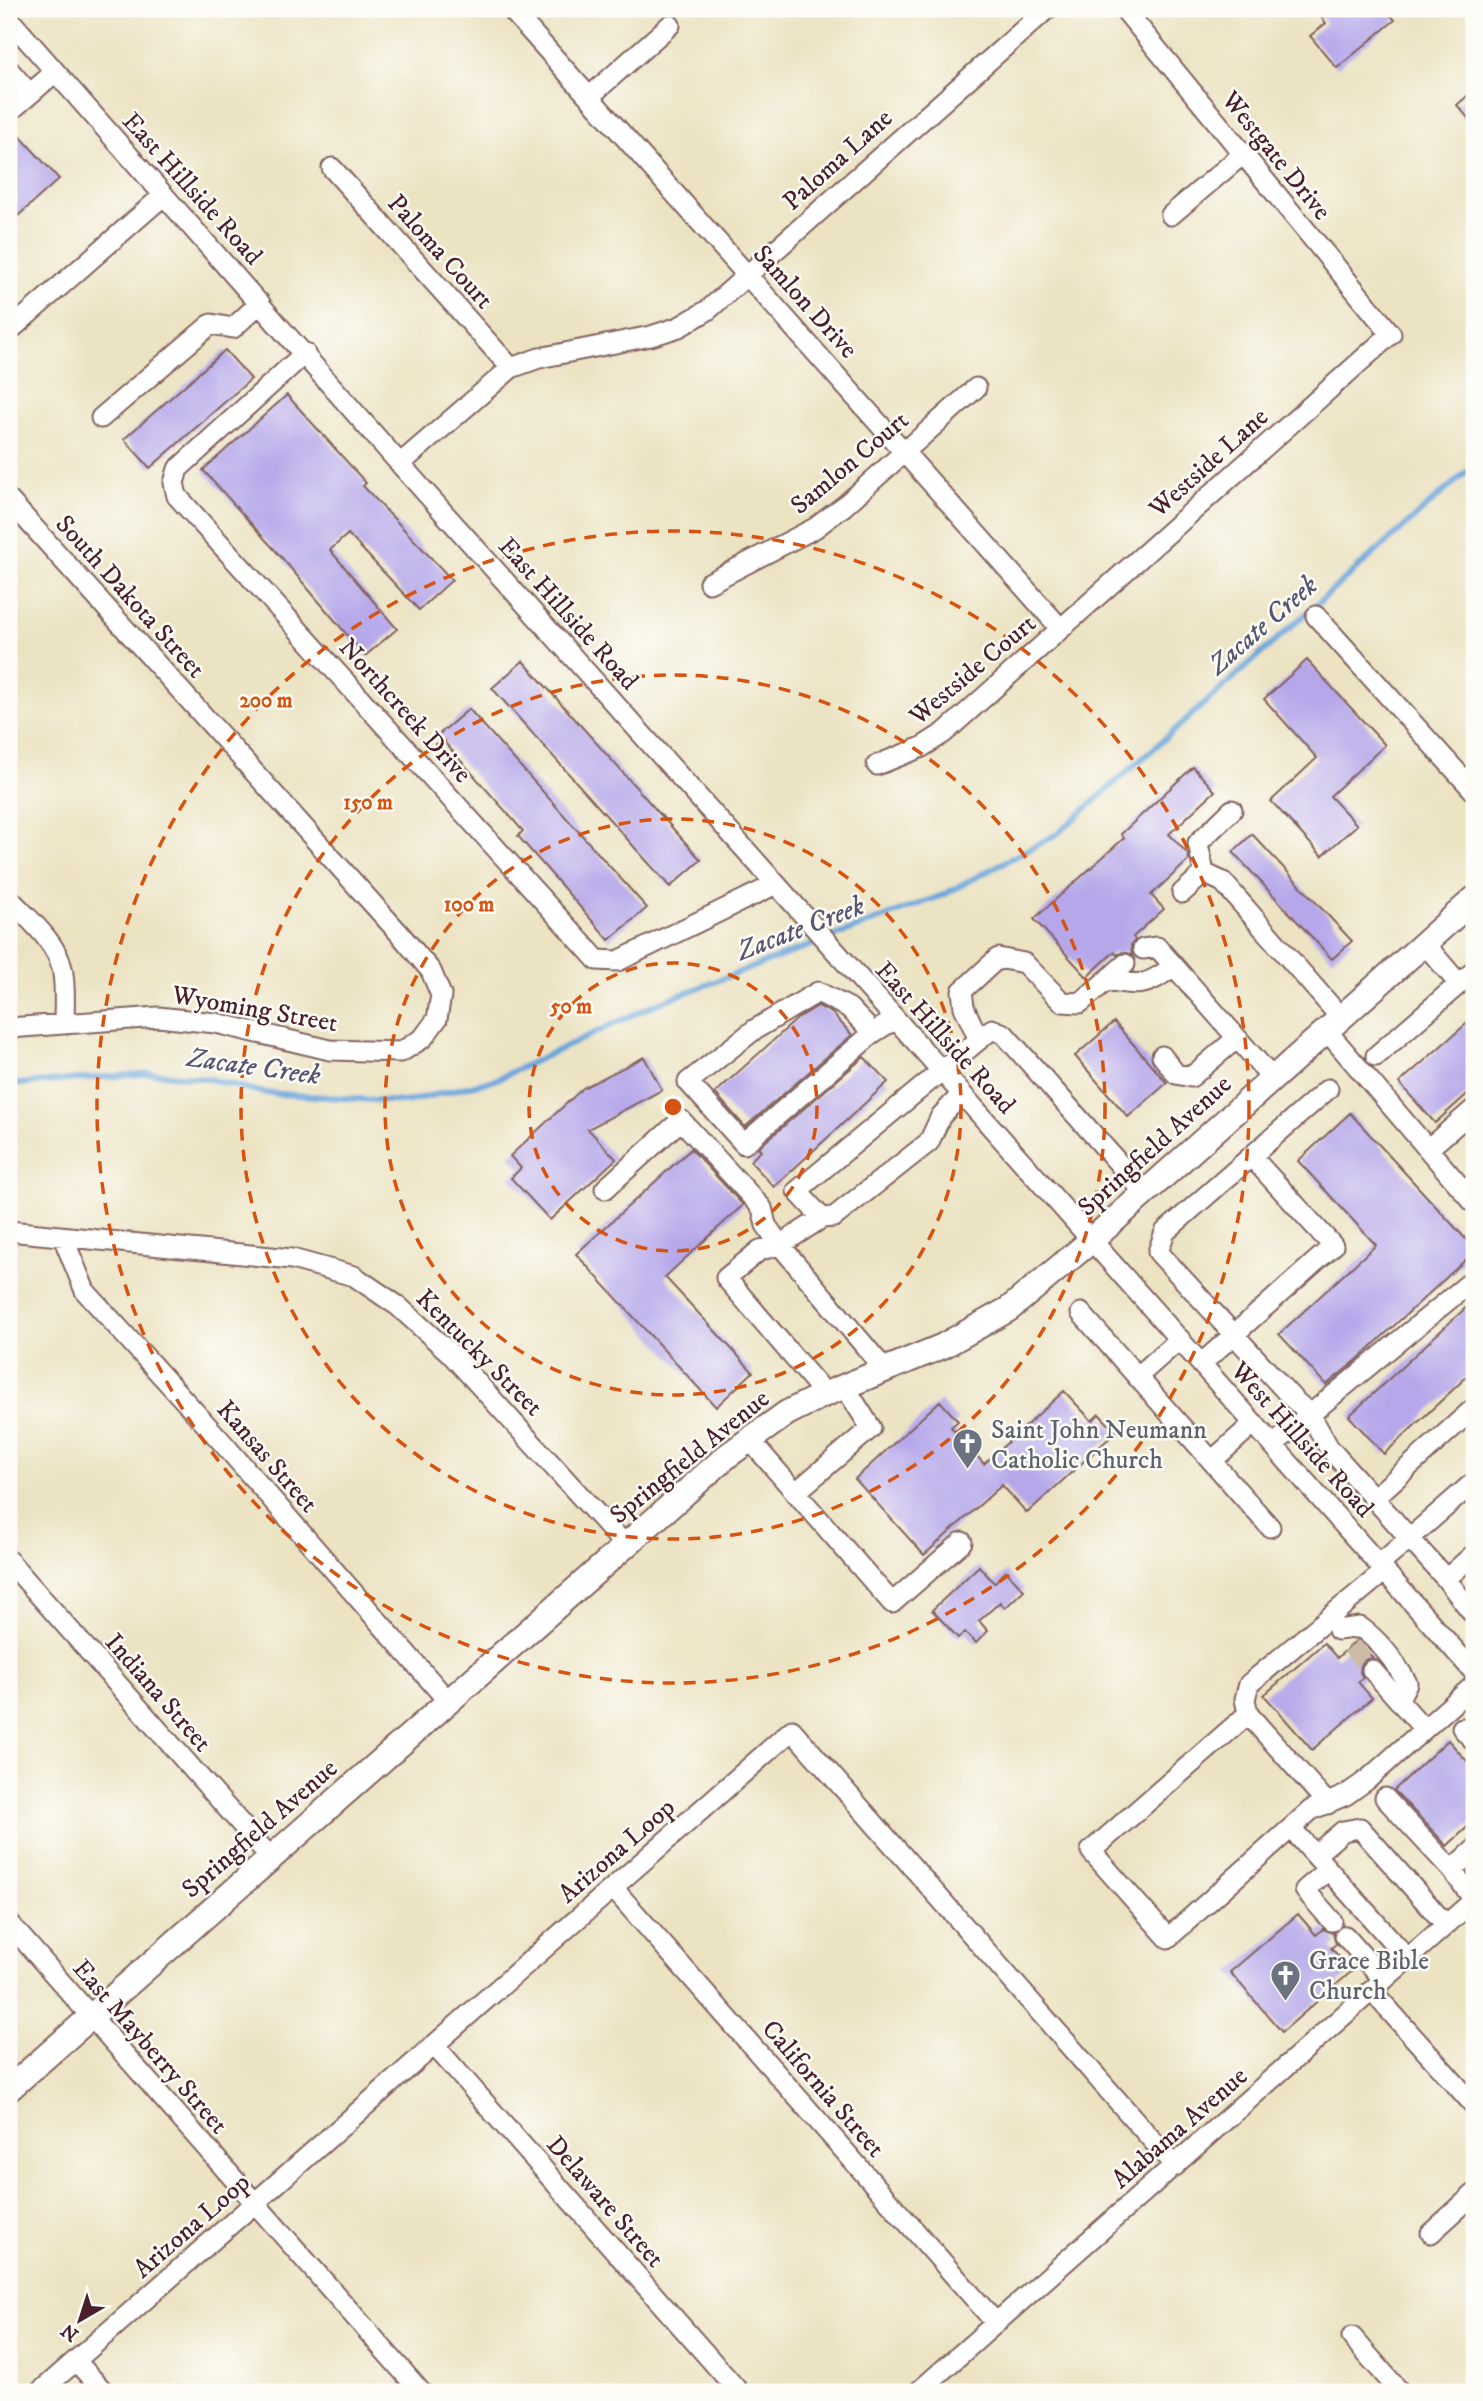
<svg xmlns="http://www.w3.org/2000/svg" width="1483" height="2401" font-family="'IM FELL DW Pica',serif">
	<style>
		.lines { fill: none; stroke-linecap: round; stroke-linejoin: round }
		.stream { stroke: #6aa5da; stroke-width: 6 }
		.building { fill: #b5a7ea }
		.minor-tunnel { stroke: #ccbca5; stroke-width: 19; stroke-dasharray: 19 10; stroke-linecap: butt }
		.minor-casing { stroke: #836460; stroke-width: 23 }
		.major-casing { stroke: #836460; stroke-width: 28 }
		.minor { stroke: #fff; stroke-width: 19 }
		.major { stroke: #fff; stroke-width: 24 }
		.ring { fill: none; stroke: #d8530f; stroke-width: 3.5; stroke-dasharray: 12 9 }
		.labels { text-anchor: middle; stroke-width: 5; stroke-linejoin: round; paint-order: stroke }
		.street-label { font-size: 26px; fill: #4a1f2b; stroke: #fdfcf7 }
		.worship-label { font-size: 26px; fill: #5b616d; stroke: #fdfcf7; text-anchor: start }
		.water-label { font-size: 28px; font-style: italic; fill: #575571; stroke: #fdfcf7 }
		.centre { fill: #d8530f; stroke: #fdfcf7; stroke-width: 3.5 }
		.ring-label { font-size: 21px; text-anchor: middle; font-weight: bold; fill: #d8530f; stroke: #fdfcf7; stroke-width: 5; stroke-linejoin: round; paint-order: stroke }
	</style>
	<rect width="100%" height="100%" fill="#fdfcf7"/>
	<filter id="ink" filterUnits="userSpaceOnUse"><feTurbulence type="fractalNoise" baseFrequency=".0143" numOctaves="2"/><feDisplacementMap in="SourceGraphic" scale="14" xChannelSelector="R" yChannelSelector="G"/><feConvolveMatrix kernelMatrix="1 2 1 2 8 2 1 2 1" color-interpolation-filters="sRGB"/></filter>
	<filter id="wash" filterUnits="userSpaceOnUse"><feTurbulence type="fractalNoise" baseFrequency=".00686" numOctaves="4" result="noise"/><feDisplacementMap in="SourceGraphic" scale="28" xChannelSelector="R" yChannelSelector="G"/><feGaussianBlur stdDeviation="1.57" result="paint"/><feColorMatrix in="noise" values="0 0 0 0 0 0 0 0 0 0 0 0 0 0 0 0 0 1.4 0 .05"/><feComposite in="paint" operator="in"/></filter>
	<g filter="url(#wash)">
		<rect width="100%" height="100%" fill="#ece3c3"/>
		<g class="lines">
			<!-- stream -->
			<path class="stream" d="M9,1083L20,1084L153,1073L209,1079L265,1093L405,1102L495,1080L656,1004L943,895L1057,834L1474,465"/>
		</g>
		<g id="blocks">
			<!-- building -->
			<path class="building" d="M1314,9H1385L1395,20L1337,68L1310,36L1326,23Z
				M1474,90V125L1457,105Z
				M9,124L59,179L9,224Z
				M225,350L251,379L150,468L124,439Z
				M287,395L366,483L363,486L452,580L419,610L348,534L330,550L397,629L365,656L282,558L203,470Z
				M1307,660L1385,745L1330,796L1357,825L1322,856L1271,801L1317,758L1264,699Z
				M523,661L701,860L670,887L492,688Z
				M469,709L647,908L609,940L518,836L523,831L438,735Z
				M1193,767L1215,791L1169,834L1188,854L1189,860L1151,895L1164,909L1133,937L1135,940L1131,945L1132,955L1123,952L1117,955L1114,952L1087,977L1034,919L1124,838L1121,834Z
				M1252,834L1352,941L1332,959L1233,852Z
				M818,1006L832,1013L852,1035L745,1127L715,1093L798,1018Z
				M1474,1017V1088L1435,1123L1399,1083Z
				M1114,1022L1167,1083L1128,1117L1075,1056Z
				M644,1057L662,1090L588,1129L616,1159L550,1220L511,1178L521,1168L510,1156L583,1088Z
				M864,1057L888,1082L774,1187L750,1161L761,1151L758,1148Z
				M1350,1113L1474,1248V1252L1358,1359L1326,1385L1279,1334L1376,1245L1298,1161Z
				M691,1149L743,1205L665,1277L753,1372L716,1407L576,1254Z
				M1474,1300V1370L1384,1454L1349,1416Z
				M1064,1391L1092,1421L1099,1414L1116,1432L1027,1513L1002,1485L924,1555L855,1479L940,1401L958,1421L951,1427L984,1464Z
				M979,1566L994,1583L1006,1571L1024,1590L1005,1608L1000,1602L979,1621L988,1631L976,1643L965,1632L958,1638L932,1610Z
				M1357,1640L1373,1658L1364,1660L1361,1665L1360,1672L1363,1678L1358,1682L1372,1698L1312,1750L1264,1695L1324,1643L1337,1658Z
				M1448,1740L1474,1769V1821L1447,1846L1394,1790Z
				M1298,1914L1316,1935L1323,1929L1333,1933L1336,1944L1331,1948L1352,1971L1282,2032L1230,1972Z"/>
		</g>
	</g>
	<g filter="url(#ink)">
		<use href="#blocks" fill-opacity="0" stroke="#836460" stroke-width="2"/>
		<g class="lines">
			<!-- minor-tunnel -->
			<path class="minor-tunnel" d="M1351,1646L1372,1670"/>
			<defs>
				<path id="minor" d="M511,9L1061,629
					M9,19L400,464L776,884L1474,1672
					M9,70L30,94L55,72
					M589,97L670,25
					M9,112L30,94
					M332,168L511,368
					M1171,215L1243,154
					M9,331L164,195
					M305,353L178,469L174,483L177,496L597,960L618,961L776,884
					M101,418L211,324L233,328L260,303
					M400,464L511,368L539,358L651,336L679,327L708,310L1047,9
					M9,500L399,933L431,971L441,995L437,1019L423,1038L401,1052L330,1050L216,1023L158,1017L9,1028
					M709,583L815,528L844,506L976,388
					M1316,616L1474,791
					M877,765L922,747L944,733L1391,334L1124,9
					M1204,873L1198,843L1232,810
					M1182,893L1204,873L1223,882L1341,1018
					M9,898C27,918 56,941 62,968C66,987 64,1006 64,1024
					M1424,943L1459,984
					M1143,949L1157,947L1174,966
					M1107,980L1125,964
					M1327,1031L1474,1203
					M873,1033L849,1008L818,992L754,1030L688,1082L744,1144L873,1033L895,1019
					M979,1040L964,1007L962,991L998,958L1024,963L1062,1002L1080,1003L1107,980C1142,986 1145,987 1174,966L1273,1079
					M1162,1056L1176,1074L1191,1077L1237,1038
					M1376,1056L1474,971
					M1328,1089L1165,1232L1158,1252L1293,1399L1310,1414L1329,1448L1446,1579L1474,1615
					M1428,1149L1474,1109
					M605,1189L681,1120L762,1208L766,1225L780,1245L885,1370
					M822,1218L797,1191L992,1029L1004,1034L1145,1193
					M9,1231L292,1259L354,1276L398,1306L451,1354L625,1545
					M63,1237L85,1291L221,1441L448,1701
					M1081,1313L1270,1527
					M1201,1364L1333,1246L1251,1156
					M1137,1377L1180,1339
					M825,1394L726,1278L760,1250L780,1245L822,1218L834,1217L929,1142L941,1116L962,1094
					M749,1439L892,1603L962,1542
					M1273,1445L1474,1279
					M1212,1461L1254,1423
					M795,1493L871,1428L845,1387
					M1373,1499L1474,1408
					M9,1561L271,1858
					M1379,1565L1474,1482
					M1385,1571L1249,1684L1245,1699L1248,1714L1091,1851L1168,1938L1311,1810L1346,1795L1367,1780L1474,1685
					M1446,1579L1474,1554
					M1338,1630L1360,1627C1381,1642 1395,1661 1407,1683L1399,1699
					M1372,1670L1424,1729
					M1248,1714L1328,1804
					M1462,1728L1474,1741
					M1385,1798L1452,1870L1474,1900
					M1291,1828L1408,1959
					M1315,1855L1343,1831L1360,1828L1446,1925
					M1328,1870L1305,1890L1332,1921
					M1452,1870L1474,1850
					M613,1888L996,2323
					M9,1923L421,2392
					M1345,1936L1384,1980
					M1372,1991L1474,2105
					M434,2045L739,2392
					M1431,2233L1474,2194
					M1352,2337L1400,2392
					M76,2361L104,2392
					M40,2392L792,1730L1175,2166
					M918,2392L1474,1900"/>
				<path id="major" d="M9,2089L727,1456L787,1413L821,1396L943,1346L1009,1309L1092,1240L1474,899"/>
			</defs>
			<!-- minor casing -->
			<use href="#minor" class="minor-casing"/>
			<!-- major casing -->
			<use href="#major" class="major-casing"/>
			<!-- minor -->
			<use href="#minor" class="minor"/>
			<!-- major -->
			<use href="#major" class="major"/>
		</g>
	</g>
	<!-- distance rings -->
	<g class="ring">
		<circle cx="673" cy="1107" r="144"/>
		<circle cx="673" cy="1107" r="288"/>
		<circle cx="673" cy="1107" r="432"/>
		<circle cx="673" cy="1107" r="576"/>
	</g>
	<!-- icons -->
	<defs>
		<symbol id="church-pin" viewBox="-11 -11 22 30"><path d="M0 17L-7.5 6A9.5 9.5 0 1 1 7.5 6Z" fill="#6b7280" stroke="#fdfcf7"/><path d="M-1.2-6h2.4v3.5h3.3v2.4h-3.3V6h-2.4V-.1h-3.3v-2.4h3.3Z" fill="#fff"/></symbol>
	</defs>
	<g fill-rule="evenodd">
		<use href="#church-pin" x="950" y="1426" width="35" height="47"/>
		<use href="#church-pin" x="1268" y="1958" width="35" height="47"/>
	</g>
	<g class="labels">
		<!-- street labels -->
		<g class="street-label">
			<text transform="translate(1277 155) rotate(51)" y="9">Westgate Drive</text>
			<text transform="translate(837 159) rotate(-42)" y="9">Paloma Lane</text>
			<text transform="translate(193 188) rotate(48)" y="9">East Hillside Road</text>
			<text transform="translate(441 251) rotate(48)" y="9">Paloma Court</text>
			<text transform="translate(806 301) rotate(48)" y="9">Samlon Drive</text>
			<text transform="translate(849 462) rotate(-40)" y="9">Samlon Court</text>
			<text transform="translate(1208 462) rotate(-42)" y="9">Westside Lane</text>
			<text transform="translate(131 596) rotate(48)" y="9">South Dakota Street</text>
			<text transform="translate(569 613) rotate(48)" y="9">East Hillside Road</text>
			<text transform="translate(972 669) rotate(-40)" y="9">Westside Court</text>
			<text transform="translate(406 710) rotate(48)" y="9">Northcreek Drive</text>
			<text transform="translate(255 1008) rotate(10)" y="9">Wyoming Street</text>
			<text transform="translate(946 1037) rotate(48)" y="9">East Hillside Road</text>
			<text transform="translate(1154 1145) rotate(-42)" y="9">Springfield Avenue</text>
			<text transform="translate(480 1352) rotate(45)" y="9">Kentucky Street</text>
			<text transform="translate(1303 1439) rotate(48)" y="9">West Hillside Road</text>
			<text transform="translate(268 1456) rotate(49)" y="9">Kansas Street</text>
			<text transform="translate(689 1456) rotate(-39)" y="9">Springfield Avenue</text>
			<text transform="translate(159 1692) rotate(49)" y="9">Indiana Street</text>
			<text transform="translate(259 1828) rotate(-41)" y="9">Springfield Avenue</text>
			<text transform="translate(616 1850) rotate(-41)" y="9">Arizona Loop</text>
			<text transform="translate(151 2046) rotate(49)" y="9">East Mayberry Street</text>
			<text transform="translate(824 2088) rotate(49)" y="9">California Street</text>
			<text transform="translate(1179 2127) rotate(-41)" y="9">Alabama Avenue</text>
			<text transform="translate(606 2201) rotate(49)" y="9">Delaware Street</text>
			<text transform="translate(191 2225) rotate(-41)" y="9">Arizona Loop</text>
		</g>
		<!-- worship labels -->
		<g class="worship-label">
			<text x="991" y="1438">Saint John Neumann<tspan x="991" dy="30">Catholic Church</tspan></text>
			<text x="1309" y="1969">Grace Bible<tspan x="1309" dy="30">Church</tspan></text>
		</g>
		<!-- water labels -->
		<g class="water-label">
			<text transform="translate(1262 624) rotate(-41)" y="10">Zacate Creek</text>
			<text transform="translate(800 927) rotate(-21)" y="10">Zacate Creek</text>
			<text transform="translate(254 1065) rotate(8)" y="10">Zacate Creek</text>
		</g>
	</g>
	<circle cx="673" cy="1107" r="10" class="centre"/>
	<g class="ring-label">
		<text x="266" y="707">200 m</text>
		<text x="368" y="809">150 m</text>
		<text x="469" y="911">100 m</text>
		<text x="571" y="1013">50 m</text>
	</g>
	<!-- margin -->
	<rect width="1483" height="2401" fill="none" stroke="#fdfcf7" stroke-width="35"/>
	<!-- north arrow -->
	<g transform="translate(80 2320) rotate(219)" stroke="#fdfcf7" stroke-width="5" paint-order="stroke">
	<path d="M0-5L12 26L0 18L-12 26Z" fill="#4a1f2b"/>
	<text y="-10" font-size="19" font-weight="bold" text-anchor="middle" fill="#4a1f2b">N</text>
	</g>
</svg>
